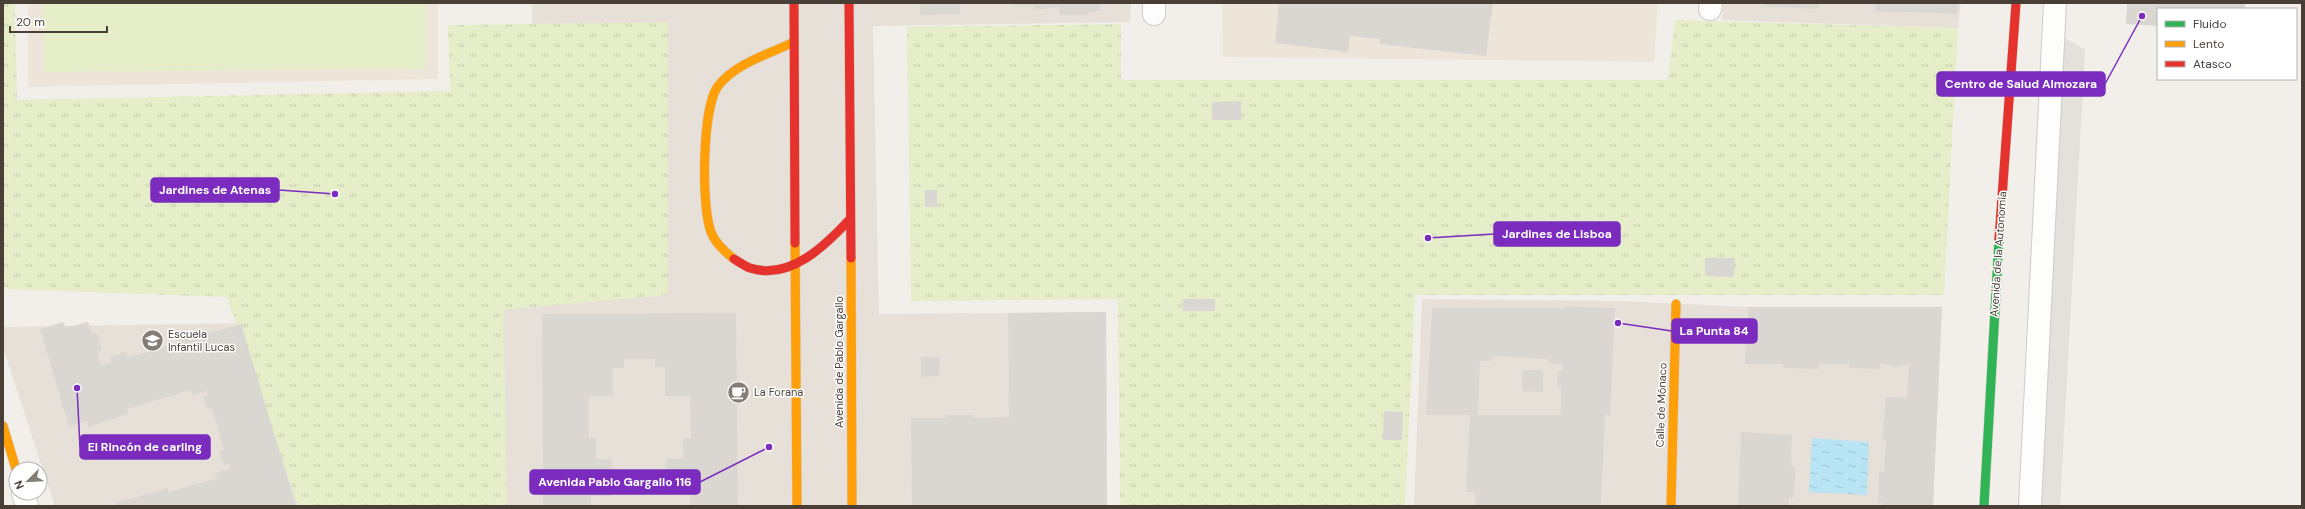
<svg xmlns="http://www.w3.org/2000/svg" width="2305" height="509" font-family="'DM Sans',sans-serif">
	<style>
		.residential { fill: #e7e0d8 }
		.education { fill: #ede5da }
		.park { fill: url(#park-tufts) }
		.pitch { fill: #e5edc9 }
		.parking { fill: #e4e0dc }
		.water { fill: url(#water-ripples) }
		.building { fill: #dad6d2; fill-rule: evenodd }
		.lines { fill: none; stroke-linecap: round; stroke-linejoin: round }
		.street-casing { stroke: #cfcbc7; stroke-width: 24 }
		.fast-casing { stroke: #d4ccc3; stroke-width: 10 }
		.slow-casing { stroke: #d4ccc3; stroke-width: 10 }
		.jam-casing { stroke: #d4ccc3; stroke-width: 10 }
		.street { stroke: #fdfdfc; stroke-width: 22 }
		.fast { stroke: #30b455; stroke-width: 9 }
		.slow { stroke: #ff9f0a; stroke-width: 9 }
		.jam { stroke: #e5322d; stroke-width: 9 }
		.labels { text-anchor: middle; stroke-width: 3; stroke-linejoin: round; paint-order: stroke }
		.street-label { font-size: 11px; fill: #493f36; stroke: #fff }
		.poi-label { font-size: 11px; fill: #493f36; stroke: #fff; text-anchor: start }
		.leader { fill: none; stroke: #7b2cbf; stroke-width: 1.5 }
		.callout-dot { fill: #7b2cbf; stroke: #fff; stroke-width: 1.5 }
		.callout { fill: #7b2cbf; stroke: #7b2cbf; stroke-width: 1.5 }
		.callout-label { font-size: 12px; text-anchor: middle; font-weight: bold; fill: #fff }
	</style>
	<defs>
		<pattern id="park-tufts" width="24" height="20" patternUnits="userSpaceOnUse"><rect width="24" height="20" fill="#e5edc9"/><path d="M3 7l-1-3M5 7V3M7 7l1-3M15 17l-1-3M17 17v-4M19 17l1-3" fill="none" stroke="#c6ccad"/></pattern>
		<pattern id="water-ripples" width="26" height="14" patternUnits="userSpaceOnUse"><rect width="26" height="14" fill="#b9e4f3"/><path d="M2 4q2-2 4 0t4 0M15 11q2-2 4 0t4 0" fill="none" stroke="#a1c5d1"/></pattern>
	</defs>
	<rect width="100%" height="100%" fill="#f2efeb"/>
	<!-- residential -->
	<path class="residential" d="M532,3H1131L1130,22L873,26L879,314L1106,312L1107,506H499L491,309L532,28Z
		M1723,3H1961L1958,28L1722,20Z
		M1422,299L1620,301L1748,307H1942L1933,506H1414Z
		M248,323L309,506H55L3,348V327Z"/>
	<!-- education -->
	<path class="education" d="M28,3H438V79L28,87Z
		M1222,3H1658L1654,62L1223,57Z"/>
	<!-- park -->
	<path class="park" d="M3,3H15L17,100L450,91L448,25L668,22V295L503,310L507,506H298L227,297L3,289Z
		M1675,20L1958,28L1944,295H1415L1405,506H1120L1118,299L911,301L907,27L1121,24V80H1668Z"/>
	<!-- pitch -->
	<path class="pitch" d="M43,3H426V69L44,72Z"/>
	<!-- parking -->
	<path class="parking" d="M2063,37L2085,50L2060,506H2039Z"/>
	<!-- water -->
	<path class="water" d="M1812,438L1869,442L1867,495L1809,492Z"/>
	<!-- building -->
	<path class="building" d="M920,3H960V14L920,15Z
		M1011,3H1100V11L1088,12V15H1060L1059,7L1034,10V5H1011Z
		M1279,3H1493L1486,56L1379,44L1380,39L1350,36L1348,52L1275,43Z
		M1764,3H1819L1818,9L1764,6Z
		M1876,3H1958L1957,14L1875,11Z
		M2127,3H2245V9H2158V26L2126,24Z
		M1241,101V120H1212V102Z
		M925,190H937V207H925Z
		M1705,258H1735L1734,277L1705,276Z
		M1183,299H1215V311H1183Z
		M1564,306L1615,308L1610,415H1605L1601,506H1475V492H1466L1470,415H1426L1432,308H1565ZM1493,356L1548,359V363L1562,364V371H1558L1557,388H1561V415H1478L1480,361H1492Z
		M1748,307H1942L1933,506H1882V503H1878L1879,472H1884L1886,439H1882L1886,397L1907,398L1909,365L1893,367V365L1880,364L1881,369L1849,368V364H1819V369L1783,368V364H1745Z
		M1106,312L1107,506H912L911,418H945V415H974V418L1009,417L1008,313Z
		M736,313L738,506H690V494L666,495V459L684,458L683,438H691L690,396H665V367H655V359H624V368H613V396H589V438H596V459H612V496H591V506H543L542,314Z
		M63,322L65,328L88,322L92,334L97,333L102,350L97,351L101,366L111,363L110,357L126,352L128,358L179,342L177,337L191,333L193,338L241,324L296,506H116V503L168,488L169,492L217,478L215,473L230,468L229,464L224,465L219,451L224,450L212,408L207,409L203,397L208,395L207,391L193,395L191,390L127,409L128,414L88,427L87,421L69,427L40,329Z
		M921,357H940L939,376L921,377Z
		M1522,370H1543V392L1522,391Z
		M1384,411L1403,412L1402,440H1383Z
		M1741,432L1792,435L1791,467H1795V477L1793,498H1789V506H1738Z"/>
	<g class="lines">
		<defs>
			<path id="street" d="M1154,3V14
				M1710,9L1711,3
				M23,493L27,506
				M2030,506L2055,3"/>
			<path id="fast" d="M1984,506L1999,239"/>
			<path id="slow" d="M795,243L797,506
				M851,258L852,506
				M734,259C725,252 715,243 711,232C701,206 702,108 718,86C736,63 769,54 794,42
				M3,426L16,469
				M1671,506L1676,304"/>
			<path id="jam" d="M794,3L795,243
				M849,3L851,258
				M1999,239L2016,3
				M734,259C739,262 745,266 750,268C790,281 826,245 850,219"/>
		</defs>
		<!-- street casing -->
		<use href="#street" class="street-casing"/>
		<!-- fast casing -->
		<use href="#fast" class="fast-casing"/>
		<!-- slow casing -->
		<use href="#slow" class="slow-casing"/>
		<!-- jam casing -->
		<use href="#jam" class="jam-casing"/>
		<!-- street -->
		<use href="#street" class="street"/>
		<!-- fast -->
		<use href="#fast" class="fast"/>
		<!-- slow -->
		<use href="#slow" class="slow"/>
		<!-- jam -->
		<use href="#jam" class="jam"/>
	</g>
	<!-- icons -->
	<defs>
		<symbol id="school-disc" viewBox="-11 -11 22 22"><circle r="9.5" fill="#847d75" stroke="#fff"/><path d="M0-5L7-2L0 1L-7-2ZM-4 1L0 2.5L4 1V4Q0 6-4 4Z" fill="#fff"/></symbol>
		<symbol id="cafe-disc" viewBox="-11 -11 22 22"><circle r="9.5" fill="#847d75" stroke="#fff"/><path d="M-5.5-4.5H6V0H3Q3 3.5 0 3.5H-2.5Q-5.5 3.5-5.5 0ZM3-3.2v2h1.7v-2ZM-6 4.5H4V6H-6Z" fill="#fff"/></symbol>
	</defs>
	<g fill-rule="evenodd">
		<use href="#school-disc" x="140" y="328" width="25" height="25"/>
		<use href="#cafe-disc" x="726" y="380" width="25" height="25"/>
	</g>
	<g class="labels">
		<!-- street labels -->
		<g class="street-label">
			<text transform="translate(1998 254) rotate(-86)" y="4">Avenida de la Autonomía</text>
			<text transform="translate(839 362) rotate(-90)" y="4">Avenida de Pablo Gargallo</text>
			<text transform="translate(1661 405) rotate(-88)" y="4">Calle de Mónaco</text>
		</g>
		<!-- poi labels -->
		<g class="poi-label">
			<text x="168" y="338">Escuela<tspan x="168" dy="13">Infantil Lucas</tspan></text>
			<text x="754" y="396">La Forana</text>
		</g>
	</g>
	<!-- callouts -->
	<path class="leader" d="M2142 16L2105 84M335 194L279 190M1428 238L1494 234M1618 323L1672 331M77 388L80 447M769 447L700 482"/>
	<g class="callout-dot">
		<circle cx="2142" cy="16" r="4"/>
		<circle cx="335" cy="194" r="4"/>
		<circle cx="1428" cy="238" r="4"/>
		<circle cx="1618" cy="323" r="4"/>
		<circle cx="77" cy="388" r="4"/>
		<circle cx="769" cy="447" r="4"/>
	</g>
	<g class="callout">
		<rect x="1937" y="72" width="168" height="24" rx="4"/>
		<rect x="151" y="178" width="128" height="24" rx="4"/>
		<rect x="1494" y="222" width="126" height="24" rx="4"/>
		<rect x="1672" y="319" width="85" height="24" rx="4"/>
		<rect x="80" y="435" width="130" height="24" rx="4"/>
		<rect x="530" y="470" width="170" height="24" rx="4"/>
	</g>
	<g class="callout-label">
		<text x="2021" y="88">Centro de Salud Almozara</text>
		<text x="215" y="194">Jardines de Atenas</text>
		<text x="1557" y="238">Jardines de Lisboa</text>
		<text x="1714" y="335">La Punta 84</text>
		<text x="145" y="451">El Rincón de carling</text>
		<text x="615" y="486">Avenida Pablo Gargallo 116</text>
	</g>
	<!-- border -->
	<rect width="2305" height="509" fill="none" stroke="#493f36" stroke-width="8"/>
	<!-- legend -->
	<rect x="2157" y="8" width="140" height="72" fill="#ffffff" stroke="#b6b2af"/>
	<rect x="2165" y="21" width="20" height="6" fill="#30b455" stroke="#b6b2af"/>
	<text x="2193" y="28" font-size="12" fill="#493f36">Fluido</text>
	<rect x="2165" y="41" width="20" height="6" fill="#ff9f0a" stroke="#b6b2af"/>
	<text x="2193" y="48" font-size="12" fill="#493f36">Lento</text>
	<rect x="2165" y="61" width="20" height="6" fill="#e5322d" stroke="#b6b2af"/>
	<text x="2193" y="68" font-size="12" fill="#493f36">Atasco</text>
	<!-- north arrow -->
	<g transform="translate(28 481) rotate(246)"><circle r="19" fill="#ffffff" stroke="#b6b2af"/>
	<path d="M0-3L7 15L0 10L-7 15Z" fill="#847d75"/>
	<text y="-6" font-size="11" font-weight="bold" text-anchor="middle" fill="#493f36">N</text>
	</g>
	<!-- scale -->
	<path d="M10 26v6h97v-6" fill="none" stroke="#493f36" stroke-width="2"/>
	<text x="16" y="26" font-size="12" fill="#493f36" stroke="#ffffff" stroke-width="3" paint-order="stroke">20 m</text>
</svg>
